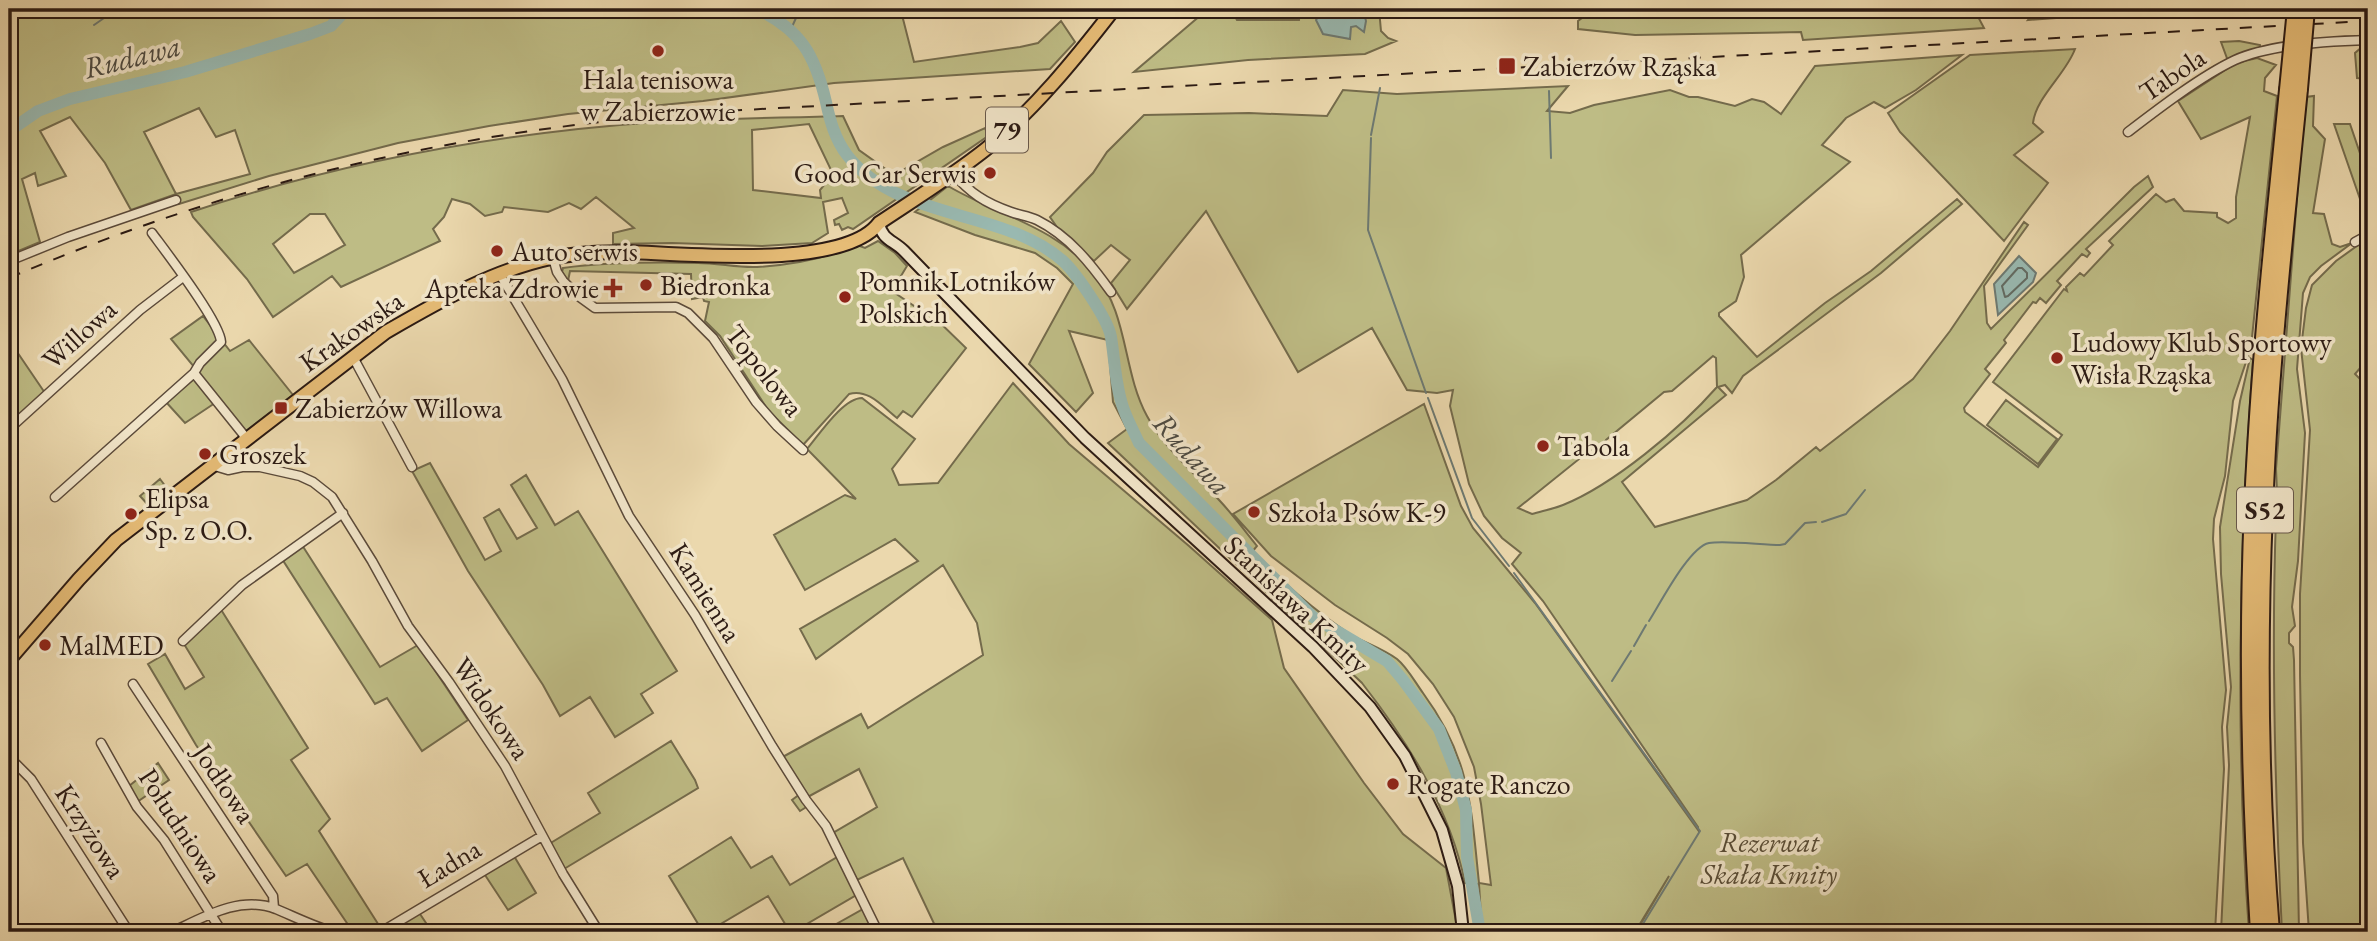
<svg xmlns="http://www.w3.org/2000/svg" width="2377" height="941" font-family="'EB Garamond',serif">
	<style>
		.green { fill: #bebc85; stroke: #746b4c; stroke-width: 2; fill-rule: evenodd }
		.water { fill: #99b9b1; stroke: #6d7972; stroke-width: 2 }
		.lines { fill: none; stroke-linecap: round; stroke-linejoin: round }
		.shore { stroke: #626a62; stroke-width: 2 }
		.stream { stroke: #6d7972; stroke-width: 2 }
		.river { stroke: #99b9b1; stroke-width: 12 }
		.street-casing { stroke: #5b4a3a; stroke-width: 11 }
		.secondary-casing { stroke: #2b1a13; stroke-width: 14 }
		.primary-casing { stroke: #2b1a13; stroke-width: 16 }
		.highway-casing { stroke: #2b1a13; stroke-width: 18 }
		.street { stroke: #f2e6ca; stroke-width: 8 }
		.secondary { stroke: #f2e6ca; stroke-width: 10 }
		.primary { stroke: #e6bc76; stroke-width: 12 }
		.highway { stroke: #e6bc76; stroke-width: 14 }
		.rail { stroke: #2b1a13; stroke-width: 2; stroke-dasharray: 12 12; stroke-linecap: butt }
		.highway-bridge-casing { stroke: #2b1a13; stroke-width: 18; stroke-linecap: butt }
		.highway-bridge { stroke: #e6bc76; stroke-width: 14 }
		.poi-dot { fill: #8f2418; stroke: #f2e6ca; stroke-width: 2.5 }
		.labels { text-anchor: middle; stroke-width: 7; stroke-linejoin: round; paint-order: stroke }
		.shield { fill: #f2e6ca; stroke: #67574a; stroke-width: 2 }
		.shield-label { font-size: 26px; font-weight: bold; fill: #2b1a13 }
		.poi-label { font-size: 28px; fill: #2b1a13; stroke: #f2e6ca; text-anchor: start }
		.street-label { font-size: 28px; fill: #2b1a13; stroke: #f2e6ca }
		.park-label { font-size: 28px; font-style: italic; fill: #574b35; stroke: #f2e6ca }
		.water-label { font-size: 30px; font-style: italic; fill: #4c4a42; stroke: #f2e6ca }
	</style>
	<rect width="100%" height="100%" fill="#ebd8ad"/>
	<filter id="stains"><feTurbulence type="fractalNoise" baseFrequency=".00286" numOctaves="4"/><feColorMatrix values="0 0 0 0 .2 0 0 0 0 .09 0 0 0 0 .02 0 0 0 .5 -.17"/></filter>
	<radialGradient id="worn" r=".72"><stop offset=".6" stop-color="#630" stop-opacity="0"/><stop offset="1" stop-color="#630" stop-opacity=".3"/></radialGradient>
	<!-- green -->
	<path class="green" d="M9,9H780L784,12L788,9H929L902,15L914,62L1020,47L1038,43L1061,21L1075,42L1050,69L834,83L703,101L568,114L489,126L398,143L269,176L179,204L176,194L131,210L105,163L70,117L40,131L66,176L38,186L35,173L22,179L40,242L9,255V133L36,117L32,111L9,125ZM199,108L216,137L235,130L250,174L176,194L144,132Z
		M1208,9H1231L1237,20H1299L1300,9H1379L1381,31L1388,38L1396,41L1365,54L1248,60L1134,72Z
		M1594,9H1974L1984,28L1803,40L1801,32L1635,35L1578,29V21Z
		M2037,9H2093L2096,15L2028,20Z
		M2239,41L2260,45V49L2228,61L2221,42Z
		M2368,42V79L2357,78L2355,53Z
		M2075,49C2066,74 2036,97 2033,123L2043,132L2014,155L2048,183L2004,241L1900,132L1888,113L1970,55Z
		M1962,55L1916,90L1885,108L1874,102L1846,118L1822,145L1850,162L1741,255L1744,277L1736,301L1719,313V316L1757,357L1825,303L1871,271L1957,199L1962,204L1881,273L1743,376L1732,393L1725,385L1718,387L1726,395L1622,482L1655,527L1747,500L1776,480L1816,447L1820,451L1913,379L1950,331L2024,222L2028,225L1984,286L1987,323L1991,329L2134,187L2148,176L2153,187L2086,249L2090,253L2087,257L2082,254L2057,281L2061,285L2046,303L2040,298L2036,303L2033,302L2004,340L2006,343L1985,369L1990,374L1964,408L1965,412L2038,467L2062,435L1993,382L2064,289L2067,291L2066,287L2080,273L2084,276L2113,245L2109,241L2156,194L2166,202L2174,199L2184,211L2217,213V217L2228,223L2236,218V197L2250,117L2201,139L2178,101L2236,63L2257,58L2276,65L2265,78L2264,91L2277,96L2251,347L2233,401L2225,476L2214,519L2213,539L2226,690L2222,727L2224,769L2215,932H1636L1669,876L1635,932H1482L1479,884L1465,883C1450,809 1408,742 1362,683L1108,443L1127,429L1113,402L1108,340L1069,331L1093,393L1076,412L1029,364L1073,284L1057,268L1035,253L975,235L915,212L948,186C999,216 1053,225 1094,273C1129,314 1122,370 1147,416C1165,450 1195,473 1220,501C1233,515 1245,531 1257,546L1252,552C1283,582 1313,610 1350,634C1365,643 1382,648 1397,659C1407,667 1415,682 1423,693C1470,757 1471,806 1479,883L1491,885L1481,804L1474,767L1454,717L1433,684L1408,654L1387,638L1335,605L1271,556L1233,514L1424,404L1461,506L1473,528L1535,603L1698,830V827L1543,601L1512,564L1521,553L1502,538L1484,516L1469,484L1450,406L1453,390L1437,393L1407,390L1372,328L1298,372L1206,211L1127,309L1111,283L1130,260L1111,245L1094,261L1059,230L1050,217L1093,173L1107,152L1144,115L1249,113L1327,116L1343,90L1397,94L1568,86L1547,111L1570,113L1594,105L1670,90L1689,97H1698L1735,106L1752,99L1764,102L1781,114L1815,66ZM1713,356L1716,358L1717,387C1681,428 1613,485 1563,505C1553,509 1542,511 1532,514L1518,508L1589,451L1603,445L1606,440L1664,392L1672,391Z
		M2314,96L2313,126L2325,139L2313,213L2324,214L2332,244L2340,247L2352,243L2321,266L2310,277L2303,293L2297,369L2305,433L2298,561L2292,607L2295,626L2289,633V643L2293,647L2294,660L2299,932H2282C2275,794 2271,656 2276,517L2278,514L2276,469L2301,146L2306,97Z
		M843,116L859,150L894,175L943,147L985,128L988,136L853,229L848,227L842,230L839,224L835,225L834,220L848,213L842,198L823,202L828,233L812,243L762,246L672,243L613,244V233L634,228L596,197L581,209L569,203L548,212L504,207L502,212L485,216L470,204L452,199L444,217L433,229L440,241L341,287L332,276L273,317L247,279L193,217L191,212C341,162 500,133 658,122C719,118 782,118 843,116ZM809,124L833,174L820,190L821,198L753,190L752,130ZM310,214H325L345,245L294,273L273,244Z
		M2334,124H2350L2362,159L2368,158V222Z
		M2368,238V359L2355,374L2368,387V932H2309L2303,843L2300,675V594L2310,430L2301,348L2306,308L2312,285L2336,261Z
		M878,241L895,253L907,266L892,291L926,314H931L966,348L912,417L903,411L897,418C883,407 868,388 849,394L803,445L768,410L720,336L705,321L709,302L704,301L703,297L692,299L691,274L570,271L568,281L562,272L563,268C608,262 653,262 698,263C718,263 738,268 757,267C791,265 827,258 857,245L865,248Z
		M203,316L230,351L249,340L293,395L243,434L218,401L185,423L166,402L200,374L171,339Z
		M9,340L45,393L20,416L9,405Z
		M2250,358L2253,360C2239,550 2235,742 2249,932H2221L2229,765L2227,727L2231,687L2221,574L2220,527L2240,401Z
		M1013,383L1069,444L1189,546L1272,620L1284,668L1364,783L1403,834L1446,868L1458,932H938L903,858L857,880L833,833L877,807L859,769L804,799L808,806L800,811L792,800L800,794L779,759L861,714L868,728L983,655L977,623L943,565L816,659L800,629L918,561L895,539L805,590L774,535L845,495L856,499L807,449C819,435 843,398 862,398L915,439L892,469L899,485L938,483Z
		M2006,400L2057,439L2038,464L1987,425Z
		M430,463L485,560L501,551L484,518L499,509L517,539L537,528L511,485L526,475L555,525L578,511L677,671L641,694L653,713L615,737L590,697L560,716L543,685L468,571L412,471Z
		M160,479L169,491L150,507L140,496Z
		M302,545L380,667L418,645L468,720L422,751L387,698L375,704L284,562L283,558Z
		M220,608L308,748L291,760L330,819L319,831L380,927L374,932H353L307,864L286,876L196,745L148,664L165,654L185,689L204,677L184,644Z
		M671,741L695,780L698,788L564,869L549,844L600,813L588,793Z
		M158,763L169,780L137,802L129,786Z
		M731,837L751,868L772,856L790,885L839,856L858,894L793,932H790L768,896L707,932H703L669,876Z
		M514,856L536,893L508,910L483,872Z
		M865,908L876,930L822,932Z
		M418,911L432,932H386Z"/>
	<!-- water -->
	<path class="water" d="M1327,9H1363L1366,21L1364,32L1356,26L1351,27L1350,39L1323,34L1316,20L1320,14L1326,13Z
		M2019,256L2036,273L2033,282L1998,315L1994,284Z"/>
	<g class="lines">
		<!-- shore -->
		<path class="shore" d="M2018,268H2022L2027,273V278L2008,296L2005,297L2002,286Z"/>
		<!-- stream -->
		<path class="stream" d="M796,14V9
			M94,25L117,9
			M791,29L796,18
			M1549,91L1551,158
			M1371,135L1380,88
			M1371,138L1368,230L1426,393
			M1428,398L1472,518L1509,566
			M1822,522L1846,514L1865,490
			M1514,573L1700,831L1638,932
			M1649,621C1660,604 1689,547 1709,543C1724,540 1763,545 1780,545L1785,544L1805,523L1816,522
			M1634,646L1646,625
			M1612,681L1631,651"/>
		<!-- river -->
		<path class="river" d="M757,9C801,30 815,55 826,102C830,121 835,139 847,155C899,222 1003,208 1063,261C1076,273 1108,319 1111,337C1115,361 1115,386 1124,410C1128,421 1134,432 1139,443L1313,617L1387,661L1403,680L1439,729L1456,772L1466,810L1467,857L1480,932
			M9,131L38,111L70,99L185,72L310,34L331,26L347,9"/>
		<defs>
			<path id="street" d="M2128,132C2158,109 2201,76 2235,60C2270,44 2330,41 2368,40
				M953,173C970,193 985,203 1011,212C1019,215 1029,216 1037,220C1069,236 1091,264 1111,292
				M2355,242L2368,235
				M553,258L557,272L563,281L577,295L595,308L676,307L688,313L713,338L756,402L777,426L803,450
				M9,261L68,237L176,200
				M499,273L562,379L629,516L695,615L772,746L806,800L826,826L878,932
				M353,357L412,467
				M194,373L243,434L245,440
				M9,429L140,310L183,277
				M215,463L218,467L228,470L242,467H260L300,476L313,482L332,497L372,561L408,626L449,682L505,766L563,874L599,932
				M55,497L194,373L200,363L221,342C220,322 166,252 152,233
				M183,641L242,585L343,513
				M133,684L273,896L274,908
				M101,743L137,807L164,840L222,932
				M9,761L16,764L31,779L129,932
				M172,932C204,917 240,895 276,909C295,917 313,926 333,932
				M381,932L542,836"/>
			<path id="secondary" d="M879,223C882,240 893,240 904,251L1085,438L1313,647L1370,707L1405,756L1442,830L1458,886L1463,932"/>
			<path id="primary" d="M9,660L79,579L116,540L386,332C438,302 491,271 551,258C576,253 604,252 630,252C685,254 844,270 879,223C915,199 952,176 986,149C1034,110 1076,58 1114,9"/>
			<path id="highway" d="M2258,932C2248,772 2245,610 2255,449C2262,329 2275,210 2287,90
				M2272,932C2259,772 2259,609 2268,449C2275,329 2288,209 2300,89"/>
		</defs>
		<!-- street casing -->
		<use href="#street" class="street-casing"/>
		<!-- secondary casing -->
		<use href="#secondary" class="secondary-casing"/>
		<!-- primary casing -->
		<use href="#primary" class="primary-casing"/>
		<!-- highway casing -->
		<use href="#highway" class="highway-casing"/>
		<!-- street -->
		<use href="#street" class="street"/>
		<!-- secondary -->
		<use href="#secondary" class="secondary"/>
		<!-- primary -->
		<use href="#primary" class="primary"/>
		<!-- highway -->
		<use href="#highway" class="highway"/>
		<!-- rail -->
		<path class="rail" d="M9,278C242,178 473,127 725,111L2368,21"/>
		<defs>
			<path id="highway-bridge" d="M2300,89L2307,9
				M2287,90L2295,9"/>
		</defs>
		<!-- highway-bridge casing -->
		<use href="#highway-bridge" class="highway-bridge-casing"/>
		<!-- highway-bridge -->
		<use href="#highway-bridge" class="highway-bridge"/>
	</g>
	<!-- markers -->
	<g class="poi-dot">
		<circle cx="658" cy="51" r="7"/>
		<rect x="1498" y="57" width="18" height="18" rx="3.5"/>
		<circle cx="990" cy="173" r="7"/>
		<circle cx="497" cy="251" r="7"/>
		<circle cx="646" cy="285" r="7"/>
		<path d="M609.5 277.5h7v7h7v7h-7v7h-7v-7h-7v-7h7z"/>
		<circle cx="845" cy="297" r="7"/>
		<circle cx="2057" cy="358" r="7"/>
		<rect x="274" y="401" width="14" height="14" rx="3.5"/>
		<circle cx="1543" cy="446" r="7"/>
		<circle cx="205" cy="454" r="7"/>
		<circle cx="1254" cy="512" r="7"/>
		<circle cx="131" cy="514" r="7"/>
		<circle cx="45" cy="645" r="7"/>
		<circle cx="1393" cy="784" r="7"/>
	</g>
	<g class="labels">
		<!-- shield labels -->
		<g class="shield">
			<rect x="986" y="107.5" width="42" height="45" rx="5"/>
			<rect x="2237" y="487.5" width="56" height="45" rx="5"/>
		</g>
		<g class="shield-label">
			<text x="1007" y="139">79</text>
			<text x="2265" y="519">S52</text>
		</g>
		<!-- poi labels -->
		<g class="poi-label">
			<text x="1523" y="76">Zabierzów Rząska</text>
			<text x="658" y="89" text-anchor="middle">Hala tenisowa<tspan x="658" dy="32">w Zabierzowie</tspan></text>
			<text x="976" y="183" text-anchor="end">Good Car Serwis</text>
			<text x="511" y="261">Auto serwis</text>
			<text x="859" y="291">Pomnik Lotników<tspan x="859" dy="32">Polskich</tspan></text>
			<text x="660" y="295">Biedronka</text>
			<text x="599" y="298" text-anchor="end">Apteka Zdrowie</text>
			<text x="2071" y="352">Ludowy Klub Sportowy<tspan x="2071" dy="32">Wisła Rząska</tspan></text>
			<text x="295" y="418">Zabierzów Willowa</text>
			<text x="1557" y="456">Tabola</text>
			<text x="219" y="464">Groszek</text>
			<text x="145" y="508">Elipsa<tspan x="145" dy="32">Sp. z O.O.</tspan></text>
			<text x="1268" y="522">Szkoła Psów K-9</text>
			<text x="59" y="655">MalMED</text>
			<text x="1407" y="794">Rogate Ranczo</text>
		</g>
		<!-- street labels -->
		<g class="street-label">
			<text transform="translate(2172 74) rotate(-34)" y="10">Tabola</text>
			<text transform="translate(351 331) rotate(-35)" y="10">Krakowska</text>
			<text transform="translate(79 334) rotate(-42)" y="10">Willowa</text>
			<text transform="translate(765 370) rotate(52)" y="10">Topolowa</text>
			<text transform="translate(706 592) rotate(58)" y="10">Kamienna</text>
			<text transform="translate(1297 604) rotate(43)" y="10">Stanisława Kmity</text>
			<text transform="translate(492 708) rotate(56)" y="10">Widokowa</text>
			<text transform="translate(225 783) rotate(56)" y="10">Jodłowa</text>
			<text transform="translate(181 825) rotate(57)" y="10">Południowa</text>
			<text transform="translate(91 831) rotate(57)" y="10">Krzyżowa</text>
			<text transform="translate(449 863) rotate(-31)" y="10">Ładna</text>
		</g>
		<!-- park labels -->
		<g class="park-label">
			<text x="1769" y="852">Rezerwat<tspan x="1769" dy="32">Skała Kmity</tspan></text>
		</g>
		<!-- water labels -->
		<g class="water-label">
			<text transform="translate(132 57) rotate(-14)" y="10">Rudawa</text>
			<text transform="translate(1192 454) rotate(48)" y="10">Rudawa</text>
		</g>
	</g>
	<!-- margin -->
	<rect width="2377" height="941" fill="none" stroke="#ebd8ad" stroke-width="35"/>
	<rect x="10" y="10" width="2356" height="920" fill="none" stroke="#2b1a13" stroke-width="3.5"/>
	<rect x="18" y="18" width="2342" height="906" fill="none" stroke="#2b1a13" stroke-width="2"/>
	<rect width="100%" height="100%" filter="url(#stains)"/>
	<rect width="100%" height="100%" fill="url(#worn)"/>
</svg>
